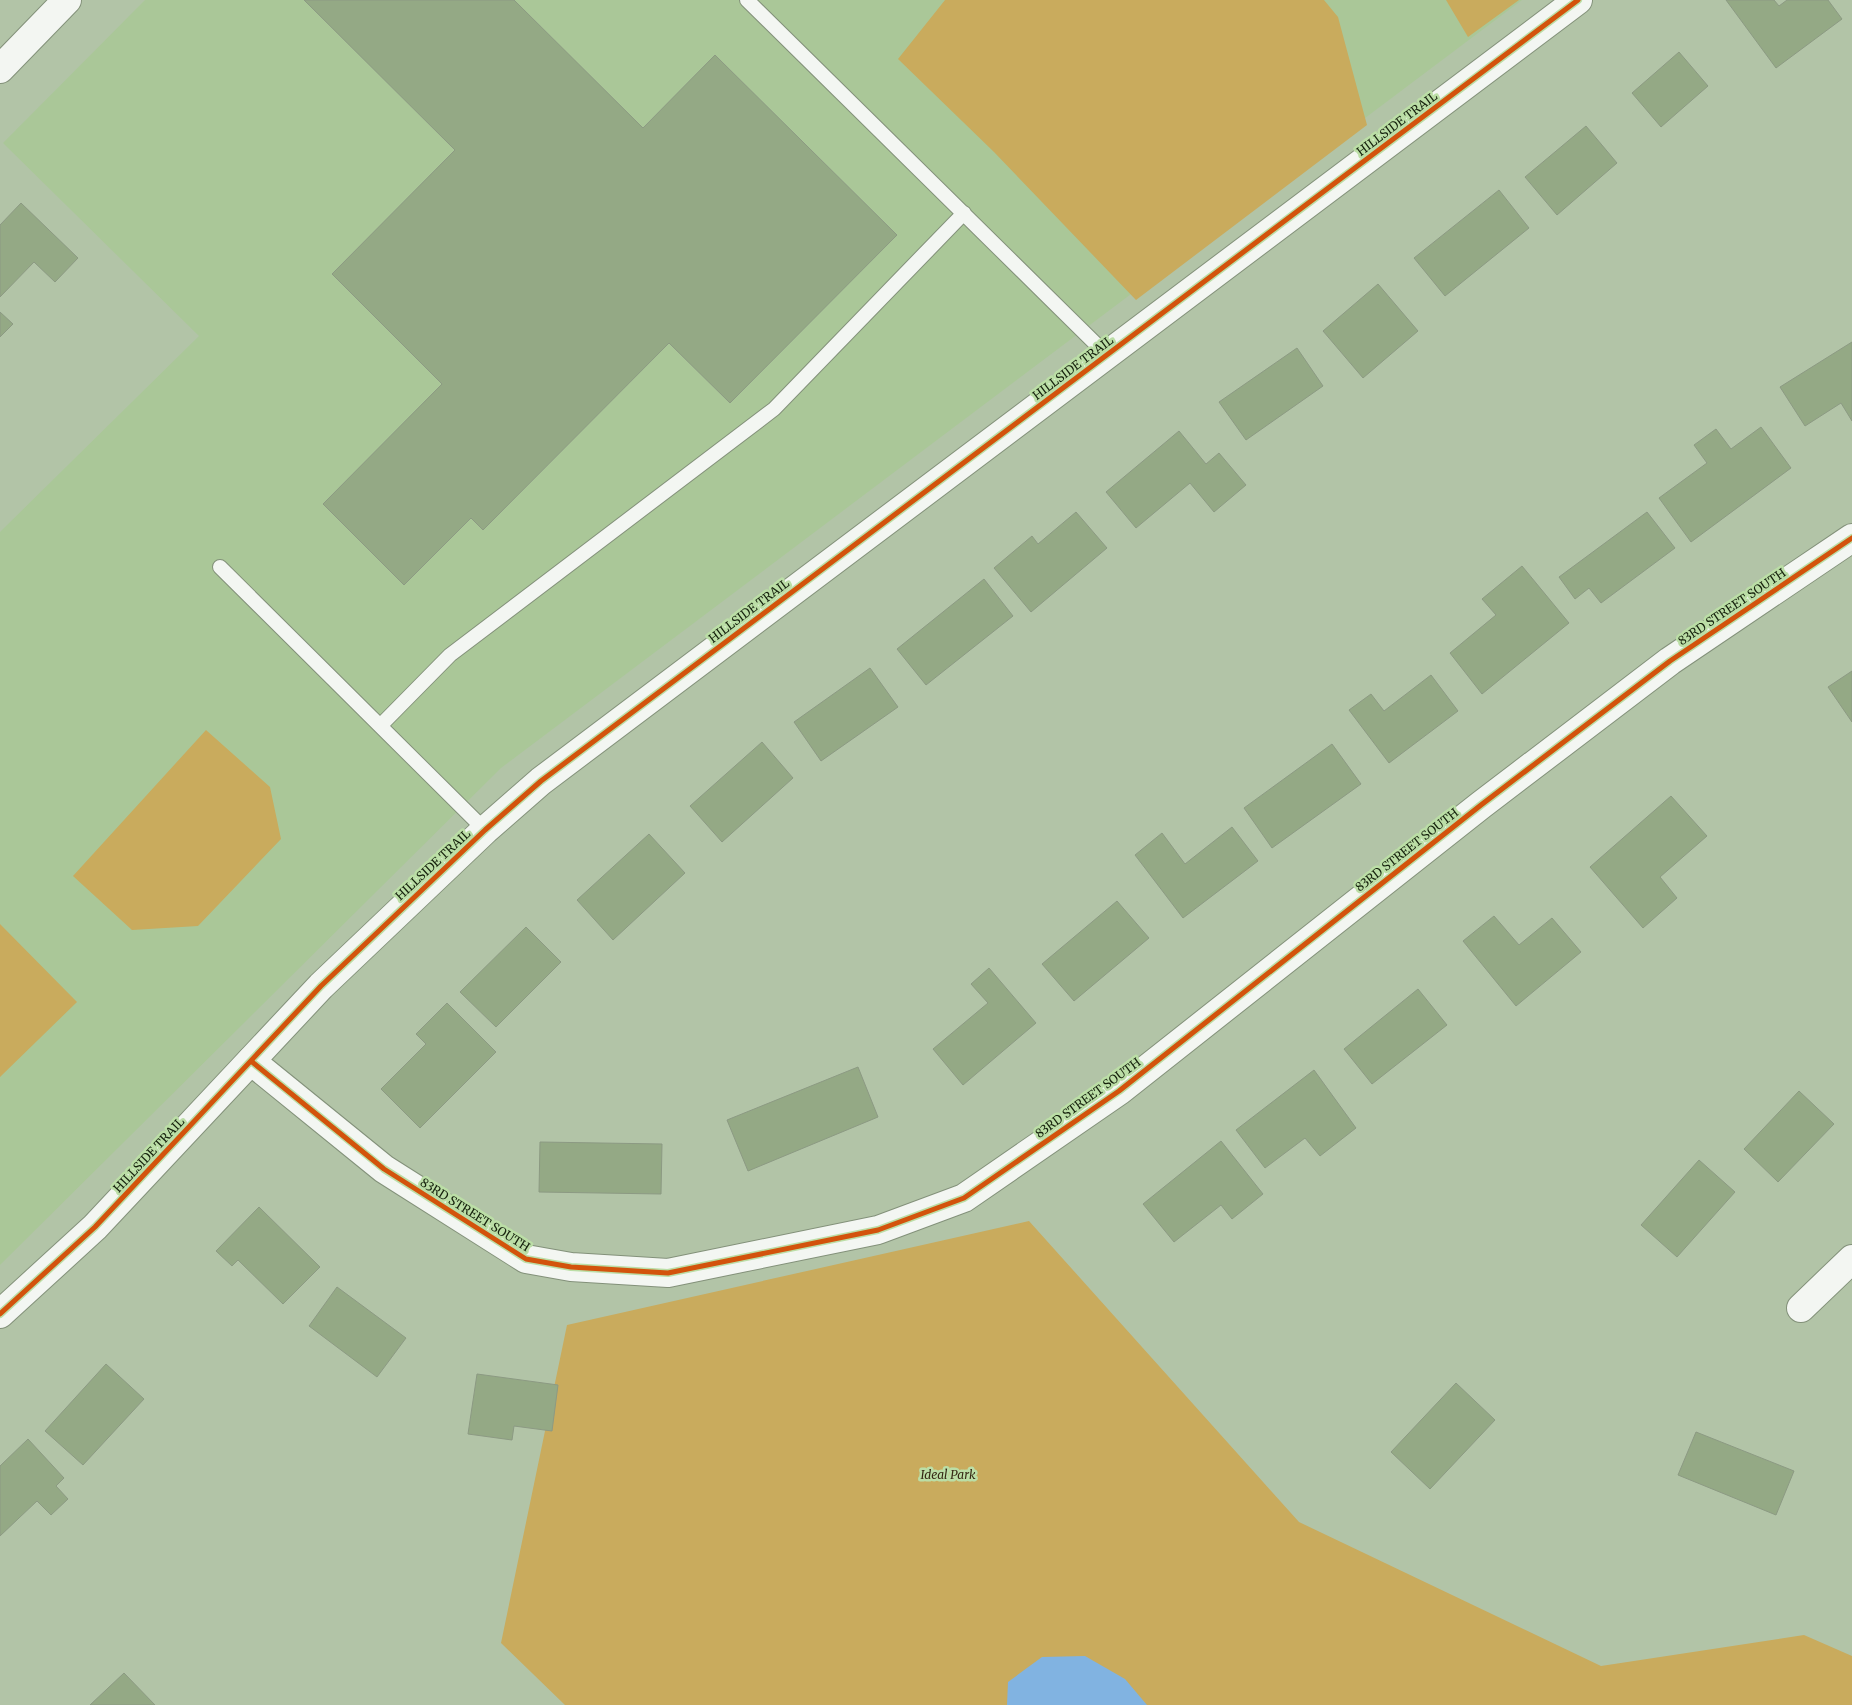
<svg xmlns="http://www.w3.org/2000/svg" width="1852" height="1705" font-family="Merriweather,serif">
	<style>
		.built { fill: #aac798 }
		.green { fill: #c9ab5d }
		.water { fill: #81b3e1 }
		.building { fill: #94a985; stroke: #8c9a83 }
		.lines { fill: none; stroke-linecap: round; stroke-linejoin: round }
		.service-casing { stroke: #83917a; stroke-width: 16 }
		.minor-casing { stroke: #83917a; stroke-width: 30 }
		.tertiary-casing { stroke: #83917a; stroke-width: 30 }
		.service { stroke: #f3f6f2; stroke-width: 14 }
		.minor { stroke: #f3f6f2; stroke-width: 28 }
		.tertiary { stroke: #f3f6f2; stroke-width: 28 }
		.cycleway-casing { stroke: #bbdea6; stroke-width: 8 }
		.cycleway { stroke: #d3530c; stroke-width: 5 }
		.labels { text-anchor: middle; stroke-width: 5; stroke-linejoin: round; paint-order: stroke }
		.street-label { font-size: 12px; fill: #15210c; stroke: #bbdea6 }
		.park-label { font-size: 12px; font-style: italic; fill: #362814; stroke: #bbdea6 }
	</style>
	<rect width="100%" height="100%" fill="#b2c4a7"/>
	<!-- built -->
	<path class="built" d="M145,0H1522L501,768L0,1265V532L199,336L3,143Z"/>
	<!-- green -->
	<path class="green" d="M945,0H1324L1338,17L1367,125L1136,300L994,152L898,59Z
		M1446,0H1519L1468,37Z
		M206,730L270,787L281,839L198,926L132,930L73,876Z
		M0,924L77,1002L0,1077Z
		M1029,1221L1299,1522L1601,1666L1804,1635L1852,1656V1705H565L501,1643L567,1325Z"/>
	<!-- water -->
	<path class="water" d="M1085,1656L1125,1679L1147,1705H1007L1008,1682L1042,1657Z"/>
	<!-- building -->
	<path class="building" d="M304,0H514L643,128L715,55L897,235L730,403L669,343L483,530L471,518L404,585L323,504L442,384L332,274L455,150Z
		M1726,0H1774L1779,6L1787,0H1828L1842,19L1776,68Z
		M1679,52L1708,86L1661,127L1632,93Z
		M1586,126L1617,163L1557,215L1525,177Z
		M1499,190L1529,228L1445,296L1414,258Z
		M21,203L78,258L55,282L34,262L0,297V225Z
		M1378,284L1418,331L1363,378L1323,331Z
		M0,312L13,324L0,337Z
		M1852,342V421L1841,403L1805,426L1780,387Z
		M1297,348L1323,386L1246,440L1219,402Z
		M1761,427L1791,468L1691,542L1659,498L1707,463L1694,445L1716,429L1731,449Z
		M1179,431L1206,464L1219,453L1246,485L1214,512L1190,483L1136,528L1106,492Z
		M1076,512L1107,548L1031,612L994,568L1032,536L1038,544Z
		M1647,512L1675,548L1601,603L1589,588L1575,599L1559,577Z
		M1522,566L1569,623L1482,694L1450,653L1496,615L1482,599Z
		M984,579L1013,616L926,685L897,649Z
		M870,668L898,707L821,761L794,722Z
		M1852,671V722L1828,687Z
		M1431,675L1458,711L1389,763L1349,710L1371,694L1384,711Z
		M762,742L793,778L722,842L690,806Z
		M1332,744L1361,784L1272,848L1244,808Z
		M1671,796L1707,836L1660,877L1677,898L1643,928L1590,867Z
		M1232,827L1258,861L1183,918L1135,855L1162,833L1185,864Z
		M649,834L685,873L613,940L577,900Z
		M1117,901L1149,938L1074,1001L1042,964Z
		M1494,916L1519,945L1552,918L1581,952L1516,1006L1463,941Z
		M526,927L561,962L496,1027L460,992Z
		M989,968L1036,1023L963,1085L933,1049L988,1003L971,984Z
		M1418,989L1447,1025L1372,1084L1344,1049Z
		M447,1003L496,1052L420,1128L381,1089L426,1044L416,1034Z
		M858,1067L878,1117L748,1171L727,1120Z
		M1314,1070L1356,1128L1320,1156L1305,1138L1265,1168L1236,1130Z
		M1799,1091L1834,1124L1778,1182L1744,1149Z
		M1221,1141L1263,1194L1232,1219L1221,1205L1174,1242L1143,1204Z
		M540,1142L662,1144L661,1194L539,1192Z
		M1699,1160L1735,1192L1677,1257L1641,1225Z
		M259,1207L320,1267L283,1304L238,1260L232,1266L216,1251Z
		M337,1287L406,1338L377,1377L309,1326Z
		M106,1364L144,1399L83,1465L45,1431Z
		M477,1374L558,1385L552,1431L514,1426L512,1440L468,1434Z
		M1456,1383L1495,1420L1430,1489L1391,1452Z
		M1696,1432L1794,1471L1776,1515L1678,1475Z
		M28,1439L64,1478L56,1486L68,1499L51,1515L37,1501L0,1536V1466Z
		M124,1673L155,1705H90Z"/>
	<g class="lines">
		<defs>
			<path id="service" d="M747,0L1107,355
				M220,567L485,830
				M381,725L450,655L774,409L964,213"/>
			<path id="minor" d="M0,69L67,0
				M251,1061L384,1169L526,1259L571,1267L668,1273L878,1230L964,1198L1119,1091L1481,805L1670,661L1852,538
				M1801,1308L1852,1259"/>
			<path id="tertiary" d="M0,1314L95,1227L321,986L485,830L541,781L1578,0"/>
		</defs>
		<!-- service casing -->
		<use href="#service" class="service-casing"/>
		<!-- minor casing -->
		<use href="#minor" class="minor-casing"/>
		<!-- tertiary casing -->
		<use href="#tertiary" class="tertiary-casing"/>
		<!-- service -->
		<use href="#service" class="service"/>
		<!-- minor -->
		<use href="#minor" class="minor"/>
		<!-- tertiary -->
		<use href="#tertiary" class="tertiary"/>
		<defs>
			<path id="cycleway" d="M251,1061L384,1169L526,1259L571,1267L668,1273L878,1230L964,1198L1119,1091L1481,805L1670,661L1852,538
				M0,1314L95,1227L321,986L485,830L541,781L1578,0"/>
		</defs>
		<!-- cycleway casing -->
		<use href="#cycleway" class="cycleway-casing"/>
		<!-- cycleway -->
		<use href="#cycleway" class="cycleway"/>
	</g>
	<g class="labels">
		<!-- street labels -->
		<g class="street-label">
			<text transform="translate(1397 124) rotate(-37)" y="4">HILLSIDE TRAIL</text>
			<text transform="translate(1073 368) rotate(-37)" y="4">HILLSIDE TRAIL</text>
			<text transform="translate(1732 607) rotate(-34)" y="4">83RD STREET SOUTH</text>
			<text transform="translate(749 611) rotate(-37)" y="4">HILLSIDE TRAIL</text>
			<text transform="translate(1407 850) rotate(-38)" y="4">83RD STREET SOUTH</text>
			<text transform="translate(433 865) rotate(-43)" y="4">HILLSIDE TRAIL</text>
			<text transform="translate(1088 1098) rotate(-36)" y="4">83RD STREET SOUTH</text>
			<text transform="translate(149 1155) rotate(-47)" y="4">HILLSIDE TRAIL</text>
			<text transform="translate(475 1215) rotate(32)" y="4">83RD STREET SOUTH</text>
		</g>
		<!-- park labels -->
		<g class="park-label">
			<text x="948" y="1479">Ideal Park</text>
		</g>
	</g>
</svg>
